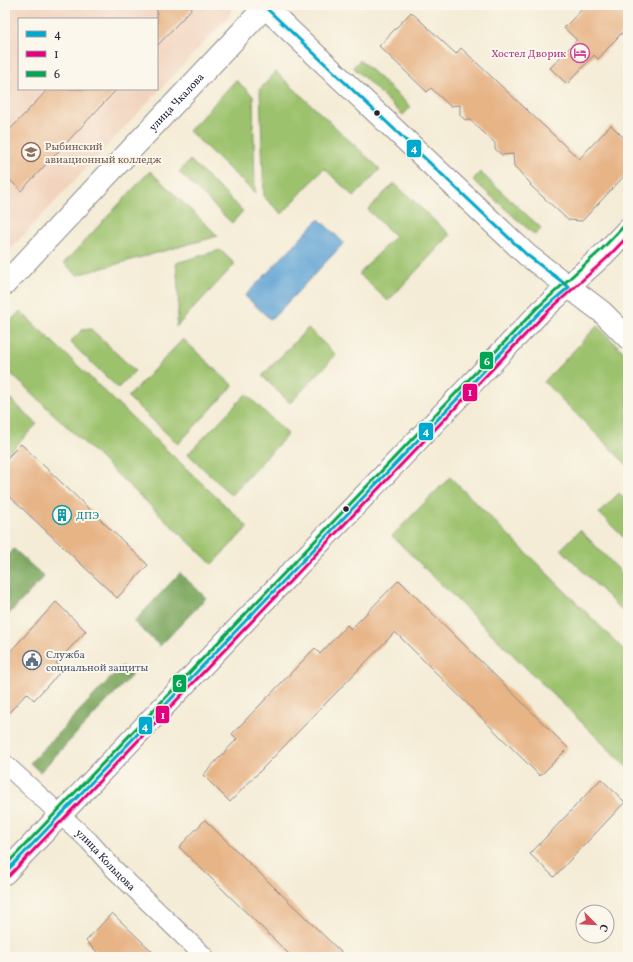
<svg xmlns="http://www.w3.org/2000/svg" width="633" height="962" font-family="Vollkorn,serif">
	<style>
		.built { fill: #f2d4be; fill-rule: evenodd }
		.green { fill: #9dc26d; stroke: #607254 }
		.forest { fill: #7ea860; stroke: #50654e }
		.water { fill: #5fa3d4; stroke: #406288 }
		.building { fill: #e7b486 }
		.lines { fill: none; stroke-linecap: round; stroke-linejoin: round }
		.street-casing { stroke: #8b8788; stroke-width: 20 }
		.secondary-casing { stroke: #8b8788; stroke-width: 24 }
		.street { stroke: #fff; stroke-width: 18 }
		.secondary { stroke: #fff; stroke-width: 22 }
		.bus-1-casing { stroke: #fbf7ec; stroke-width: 6 }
		.bus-2-casing { stroke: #fbf7ec; stroke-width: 6 }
		.bus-3-casing { stroke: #fbf7ec; stroke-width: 6 }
		.bus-1 { stroke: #00a9ce; stroke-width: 3 }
		.bus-2 { stroke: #e5007d; stroke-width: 3 }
		.bus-3 { stroke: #00a651; stroke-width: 3 }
		.bus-dot { fill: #22223b; stroke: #fbf7ec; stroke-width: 1.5 }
		.labels { text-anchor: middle; stroke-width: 4; stroke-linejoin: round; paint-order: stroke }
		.hotel-label { font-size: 11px; fill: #b23c85; stroke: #fbf7ec; text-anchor: end }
		.street-label { font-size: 11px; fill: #22223b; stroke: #fbf7ec }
		.education-label { font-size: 11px; fill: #785e54; stroke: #fbf7ec; text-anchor: start }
		.culture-label { font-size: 11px; fill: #0d838f; stroke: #fbf7ec; text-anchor: start }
		.service-label { font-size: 11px; fill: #4e5e75; stroke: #fbf7ec; text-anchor: start }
		.line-badge { stroke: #fbf7ec; stroke-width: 1.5 }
		.badge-label { font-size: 11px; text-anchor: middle; font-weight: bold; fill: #fff }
	</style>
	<rect width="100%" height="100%" fill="#fbf7ec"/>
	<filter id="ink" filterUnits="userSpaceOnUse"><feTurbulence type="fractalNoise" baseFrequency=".025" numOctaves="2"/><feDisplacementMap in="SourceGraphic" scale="8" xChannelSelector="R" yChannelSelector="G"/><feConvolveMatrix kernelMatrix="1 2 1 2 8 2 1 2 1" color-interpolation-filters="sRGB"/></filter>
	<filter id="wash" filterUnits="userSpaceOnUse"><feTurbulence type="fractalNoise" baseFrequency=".012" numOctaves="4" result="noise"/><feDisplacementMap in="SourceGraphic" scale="16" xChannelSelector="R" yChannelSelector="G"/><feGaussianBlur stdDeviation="0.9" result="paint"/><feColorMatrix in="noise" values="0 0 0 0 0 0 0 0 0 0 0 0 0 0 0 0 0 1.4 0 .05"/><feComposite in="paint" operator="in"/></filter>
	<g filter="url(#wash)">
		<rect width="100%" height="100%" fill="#f4ecd6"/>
		<!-- built -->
		<path class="built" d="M5,5H231V12L227,18L5,255ZM19,19H157V89H19Z"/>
		<!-- green -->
		<path class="green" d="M360,60L411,107L403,115L353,67Z
			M276,72L380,169L354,197L324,168L282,214L264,197L260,89Z
			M236,80L253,96L255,193L189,131Z
			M190,160L243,211L232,223L179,172Z
			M150,171L218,236L77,275L64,263Z
			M480,172L541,228L535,235L528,229L473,180Z
			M394,183L450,235L388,301L359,274L395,236L368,210Z
			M220,250L235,264L176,327C180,306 178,284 176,263Z
			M20,311L248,527L212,564L5,368V327Z
			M597,326L628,356V466L544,382Z
			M308,328L336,355L290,403L262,376Z
			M91,329L135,371L118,388L70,342L82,330Z
			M183,339L233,386L178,444L128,397Z
			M5,394L37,424L5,457Z
			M246,394L288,434L231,495L188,454Z
			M450,477L628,654V768L392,536Z
			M619,493L628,502V542L599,513Z
			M580,530L628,579V617L561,549Z"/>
		<!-- forest -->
		<path class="forest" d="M14,549L44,577L5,618V558Z
			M180,573L206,598L160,646L134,622Z
			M122,666L132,675L40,772L30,763Z"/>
		<!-- water -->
		<path class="water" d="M319,219L344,243L271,320L245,296Z"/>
		<g id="blocks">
			<!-- building -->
			<path class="building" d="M157,5H195L157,46Z
				M586,5H628V26L598,59L594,55L567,84L550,68L577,40L564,28Z
				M411,12L456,54L461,48L579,159L611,125L628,142V172L582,221L568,220L530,185L531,184L514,166L513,154L502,155L495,149V143L469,119L465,120L460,115V105L450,106L431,88L427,92L379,46Z
				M48,89H117L21,191L5,175V135Z
				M21,444L148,565L117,598L5,492V460Z
				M399,580L568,748L540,776L395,632L230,802L203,775L237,739L232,734L315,648L320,654L347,625L351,629Z
				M56,602L86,631L56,663L63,669L34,700L27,693L5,717V657Z
				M601,779L625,802L554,877L530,854Z
				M205,820L346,957H292L179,847Z
				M112,913L158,957H102L86,941Z"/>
		</g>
	</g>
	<g filter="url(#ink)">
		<use href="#blocks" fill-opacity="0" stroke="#8b8788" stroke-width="1"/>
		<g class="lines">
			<defs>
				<g id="street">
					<path id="s1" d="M5,764L89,841L114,869L205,957"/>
				</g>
				<g id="secondary">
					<path d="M263,5L527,255L602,312L628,338"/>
					<path id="s2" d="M5,284L265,7"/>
					<path d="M5,873L261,604L541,311L604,254L628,229"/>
				</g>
			</defs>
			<!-- street casing -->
			<use href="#street" class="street-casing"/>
			<!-- secondary casing -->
			<use href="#secondary" class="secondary-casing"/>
			<!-- street -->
			<use href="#street" class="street"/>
			<!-- secondary -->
			<use href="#secondary" class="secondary"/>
			<defs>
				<path id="bus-1" d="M263,5L527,255L569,287
					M5,873L541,311L569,287"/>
				<path id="bus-2" d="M9,876L544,315L607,258L628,236"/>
				<path id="bus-3" d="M5,866L537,308L601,250L624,226"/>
			</defs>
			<!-- bus-1 casing -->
			<use href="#bus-1" class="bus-1-casing"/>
			<!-- bus-2 casing -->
			<use href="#bus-2" class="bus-2-casing"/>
			<!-- bus-3 casing -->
			<use href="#bus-3" class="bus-3-casing"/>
			<!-- bus-1 -->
			<use href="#bus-1" class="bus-1"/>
			<!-- bus-2 -->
			<use href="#bus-2" class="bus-2"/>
			<!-- bus-3 -->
			<use href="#bus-3" class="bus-3"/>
		</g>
	</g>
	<!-- icons -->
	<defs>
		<symbol id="hotel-ring" viewBox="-11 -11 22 22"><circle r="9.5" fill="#fbf7ec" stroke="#d1479c" stroke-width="1.5"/><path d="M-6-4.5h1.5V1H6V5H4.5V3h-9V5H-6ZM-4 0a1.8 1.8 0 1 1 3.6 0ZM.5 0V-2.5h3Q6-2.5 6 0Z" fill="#d1479c"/></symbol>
		<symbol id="university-ring" viewBox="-11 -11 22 22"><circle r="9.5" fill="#fbf7ec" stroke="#8d6e63" stroke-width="1.5"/><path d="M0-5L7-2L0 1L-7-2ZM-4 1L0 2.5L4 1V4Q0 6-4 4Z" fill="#8d6e63"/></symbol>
		<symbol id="building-ring" viewBox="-11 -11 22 22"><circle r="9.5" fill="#fbf7ec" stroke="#0f9aa8" stroke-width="1.5"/><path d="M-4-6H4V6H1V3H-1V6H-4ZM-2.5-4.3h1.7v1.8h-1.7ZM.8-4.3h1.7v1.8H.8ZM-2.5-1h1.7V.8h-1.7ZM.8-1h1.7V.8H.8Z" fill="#0f9aa8"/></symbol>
		<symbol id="civic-ring" viewBox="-11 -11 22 22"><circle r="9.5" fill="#fbf7ec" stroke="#5c6f8a" stroke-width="1.5"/><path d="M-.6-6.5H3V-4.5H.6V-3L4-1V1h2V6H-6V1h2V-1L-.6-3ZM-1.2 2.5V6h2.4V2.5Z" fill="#5c6f8a"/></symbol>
	</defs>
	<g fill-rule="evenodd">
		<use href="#hotel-ring" x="569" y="42" width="22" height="22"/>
		<use href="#university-ring" x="20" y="141" width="22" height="22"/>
		<use href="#building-ring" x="51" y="504" width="22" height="22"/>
		<use href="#civic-ring" x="21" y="649" width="22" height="22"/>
	</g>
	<!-- markers -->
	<g class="bus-dot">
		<circle cx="377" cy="113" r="3.5"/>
		<circle cx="346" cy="509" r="3.5"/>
	</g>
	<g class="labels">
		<!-- hotel labels -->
		<g class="hotel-label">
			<text x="566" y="57">Хостел Дворик</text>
		</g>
		<!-- street labels -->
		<g class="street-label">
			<text dy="4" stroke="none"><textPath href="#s2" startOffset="250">улица Чкалова</textPath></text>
			<text dy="4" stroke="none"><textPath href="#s1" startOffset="139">улица Кольцова</textPath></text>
		</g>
		<!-- education labels -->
		<g class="education-label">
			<text x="45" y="150">Рыбинский<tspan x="45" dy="13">авиационный колледж</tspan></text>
		</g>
		<!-- culture labels -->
		<g class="culture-label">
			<text x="76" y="519">ДПЭ</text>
		</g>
		<!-- service labels -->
		<g class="service-label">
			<text x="46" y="658">Служба<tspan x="46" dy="13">социальной защиты</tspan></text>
		</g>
	</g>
	<g class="line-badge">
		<rect x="406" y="139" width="16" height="19" rx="4" fill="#00a9ce"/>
		<rect x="479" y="351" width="15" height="19" rx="4" fill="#00a651"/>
		<rect x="462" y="383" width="16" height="19" rx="4" fill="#e5007d"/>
		<rect x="418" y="422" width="16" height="19" rx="4" fill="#00a9ce"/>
		<rect x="172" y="674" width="15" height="19" rx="4" fill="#00a651"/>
		<rect x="155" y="705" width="15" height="19" rx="4" fill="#e5007d"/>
		<rect x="138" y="716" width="15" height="19" rx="4" fill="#00a9ce"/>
	</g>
	<g class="badge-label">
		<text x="414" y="152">4</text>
		<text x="487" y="365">6</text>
		<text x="470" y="396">1</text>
		<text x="426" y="435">4</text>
		<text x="179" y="687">6</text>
		<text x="163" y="719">1</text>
		<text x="145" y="730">4</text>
	</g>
	<!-- margin -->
	<rect width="633" height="962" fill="none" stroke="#fbf7ec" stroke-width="20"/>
	<!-- legend -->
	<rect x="18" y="18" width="140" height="72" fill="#fbf7ec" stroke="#a4a2a5"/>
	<rect x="26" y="31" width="20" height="6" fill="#00a9ce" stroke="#a4a2a5"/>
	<text x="54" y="38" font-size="12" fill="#22223b">4</text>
	<rect x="26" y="51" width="20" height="6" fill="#e5007d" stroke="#a4a2a5"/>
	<text x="54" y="58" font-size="12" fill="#22223b">1</text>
	<rect x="26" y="71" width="20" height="6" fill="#00a651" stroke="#a4a2a5"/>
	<text x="54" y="78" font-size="12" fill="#22223b">6</text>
	<!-- north arrow -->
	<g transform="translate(595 924) rotate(114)"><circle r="19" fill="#fbf7ec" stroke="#a4a2a5"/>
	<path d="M0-3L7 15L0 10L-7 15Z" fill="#d1495b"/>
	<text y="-6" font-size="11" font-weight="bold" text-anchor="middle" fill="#22223b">С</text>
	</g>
</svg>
